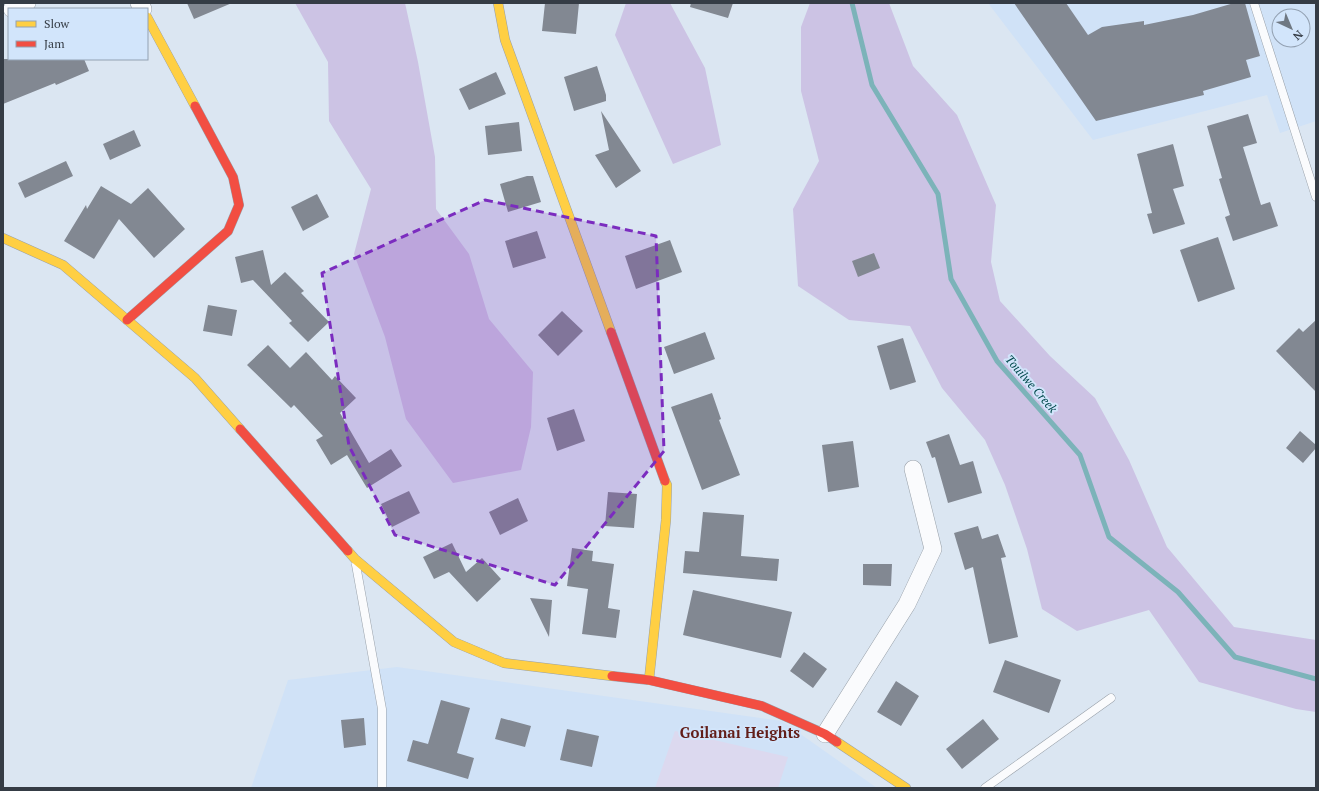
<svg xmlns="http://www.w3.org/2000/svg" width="1319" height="791" font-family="'PT Serif',serif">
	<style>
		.built { fill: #d0e2f7; fill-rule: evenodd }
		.green { fill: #dcd9ef }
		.forest { fill: #ccc3e4 }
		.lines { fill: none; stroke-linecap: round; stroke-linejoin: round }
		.stream { stroke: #7cb3b9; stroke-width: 5 }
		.building { fill: #828892 }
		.lane-casing { stroke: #98a0a9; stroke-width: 9 }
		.street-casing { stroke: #98a0a9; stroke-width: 18 }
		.slow-casing { stroke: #98a0a9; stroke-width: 10 }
		.jam-casing { stroke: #98a0a9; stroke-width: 10 }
		.lane { stroke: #fafbfd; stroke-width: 8 }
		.street { stroke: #fafbfd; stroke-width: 17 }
		.slow { stroke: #ffcf43; stroke-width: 9 }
		.jam { stroke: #f24e42; stroke-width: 9 }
		.marked { fill: #7b2cbf; fill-opacity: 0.2; stroke: #7b2cbf; stroke-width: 3; stroke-dasharray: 8 5; stroke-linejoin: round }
		.labels { text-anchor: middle; stroke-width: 4; stroke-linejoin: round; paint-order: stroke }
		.water-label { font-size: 12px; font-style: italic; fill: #034a4d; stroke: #d2e5fb }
		.district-label { font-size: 15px; font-weight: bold; fill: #621e19; stroke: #d2e5fb }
	</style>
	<rect width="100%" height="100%" fill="#dbe6f2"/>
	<!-- built -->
	<path class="built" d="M988,3H1316V121L1280,133L1267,95L1093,140ZM1279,16H1303V40H1279Z
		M397,667L782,721L877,788H251L288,680Z"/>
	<!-- green -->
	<path class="green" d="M675,731L788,757L778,788H655Z"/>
	<!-- forest -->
	<path class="forest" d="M295,3H405L418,62L435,157L436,209L469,254L489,319L533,372L531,427L521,470L453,483L406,419L385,337L354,254L371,189L329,121L328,62Z
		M626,3H670L705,68L721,145L673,164L615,35Z
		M810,3H889L913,66L957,115L996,205L991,262L1000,301L1050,356L1095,398L1129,460L1167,547L1234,627L1316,640V712L1296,709L1199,682L1149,610L1077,631L1042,609L1027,549L1005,485L985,440L942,388L910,326L849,320L798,286L793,209L819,161L801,91V27Z"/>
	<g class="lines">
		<!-- stream -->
		<path class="stream" d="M852,3L872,85L938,194L951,279L997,361L1080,455L1109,537L1178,592L1235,657L1316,679"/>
	</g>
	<!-- building -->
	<path class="building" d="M187,3H232L194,19Z
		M545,3H579L576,34L542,31Z
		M691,3H733L728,18L690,7Z
		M1014,3H1066L1088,35L1102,27L1144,21V25L1193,15L1234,3H1245L1260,56L1246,60L1251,77L1203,91L1204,95L1096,121Z
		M3,59H84L89,71L56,85L55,83L3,104Z
		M597,66L606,95V101L574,111L564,77Z
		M496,72L506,94L469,110L459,89Z
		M601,111L641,171L616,188L595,155L609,150Z
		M1248,114L1257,143L1243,147L1261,205L1270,202L1278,226L1233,241L1225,217L1230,215L1219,179L1222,178L1207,126Z
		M519,122L522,151L488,155L485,126Z
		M134,130L141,146L110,160L103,144Z
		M1173,144L1184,186L1173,189L1185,224L1153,234L1147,214L1152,213L1137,154Z
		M66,161L73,176L25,198L18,183Z
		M527,176H533L541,202L508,212L500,184Z
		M101,186L131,204L148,188L185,229L154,258L119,219L94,259L64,241L86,205L87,209Z
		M317,194L329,217L303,231L291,207Z
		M537,231L546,258L513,268L505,241Z
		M1218,237L1235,289L1198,302L1180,250Z
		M670,240L682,272L636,289L625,256Z
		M263,250L271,285L285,272L304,291L301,293L329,322L308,342L289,323L292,321L253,280L241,283L235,257Z
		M874,253L880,268L858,277L852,261Z
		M208,305L237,310L232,336L203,331Z
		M562,311L583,331L558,356L538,335Z
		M1316,320V392L1276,351L1299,328L1303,332Z
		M705,332L715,359L674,374L664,347Z
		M903,338L916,382L890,390L877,346Z
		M268,345L290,368L306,352L332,380L335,376L356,398L340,413L369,463L391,449L402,466L367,488L347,455L331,465L316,440L323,436L294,405L291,408L247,365Z
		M712,393L721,419L719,420L740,475L702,490L671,407Z
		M574,409L585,441L557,451L547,418Z
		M1300,431L1316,445V448L1303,463L1286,448Z
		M949,434L960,465L973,461L982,493L948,503L935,457L932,458L926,442Z
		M853,441L859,487L828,492L822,445Z
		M409,491L420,513L392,527L381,504Z
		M608,492L637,494L634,528L605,526Z
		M518,498L528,521L500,535L489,512Z
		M703,512L744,515L741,556L779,559L777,581L683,573L685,551L699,552Z
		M978,526L982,539L998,534L1006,557L1001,558L1018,637L989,644L973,567L965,570L954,533Z
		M452,543L466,572L482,558L501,579L477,602L449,572L434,579L423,557Z
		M572,548L593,551L592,561L614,564L608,608L620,610L616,638L582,634L588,589L567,586Z
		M863,564H892L891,586L863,585Z
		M693,590L792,612L781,658L683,635Z
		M530,598L552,600L549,637Z
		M804,652L827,669L813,688L790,671Z
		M1005,660L1061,680L1049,713L993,692Z
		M896,681L919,696L901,726L877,712Z
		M441,700L470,708L457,753L474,758L468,779L407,761L413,740L428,744Z
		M364,718L366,745L344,748L341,720Z
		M501,718L531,726L525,747L495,739Z
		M983,719L999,739L962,769L946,749Z
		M567,729L599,736L592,767L560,760Z"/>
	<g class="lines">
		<defs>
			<path id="lane" d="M1254,3L1316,197
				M356,565L382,709V788
				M985,788L1111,698"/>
			<path id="street" d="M139,3L143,9
				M12,9L27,3
				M825,734L907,604L933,549L913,469"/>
			<path id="slow" d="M498,3L505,40L611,332
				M147,17L195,106
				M3,238L63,265L195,378L240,429
				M348,551L355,559L454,642L504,663L612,676
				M649,680L666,520L667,485L665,481
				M837,742L906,788"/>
			<path id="jam" d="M127,320L228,231L239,205L233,177L195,106
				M611,332L665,481
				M240,429L348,551
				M612,676L649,680L762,706L825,734L837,742"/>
		</defs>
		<!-- lane casing -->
		<use href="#lane" class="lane-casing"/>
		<!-- street casing -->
		<use href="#street" class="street-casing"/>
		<!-- slow casing -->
		<use href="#slow" class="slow-casing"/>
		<!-- jam casing -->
		<use href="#jam" class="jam-casing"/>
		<!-- lane -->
		<use href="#lane" class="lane"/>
		<!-- street -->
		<use href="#street" class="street"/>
		<!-- slow -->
		<use href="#slow" class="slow"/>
		<!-- jam -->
		<use href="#jam" class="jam"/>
	</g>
	<!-- marked area -->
	<path class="marked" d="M485,200L656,236L664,451L555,585L395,535L349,446L322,273Z"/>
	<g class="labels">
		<!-- water labels -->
		<g class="water-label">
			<text transform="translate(1031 384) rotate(49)" y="4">Touilwe Creek</text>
		</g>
		<!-- district labels -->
		<g class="district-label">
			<text x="740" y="738">Goilanai Heights</text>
		</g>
	</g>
	<!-- border -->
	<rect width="1319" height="791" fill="none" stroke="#353c45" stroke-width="8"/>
	<!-- legend -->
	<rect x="8" y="8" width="140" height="52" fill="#d2e5fb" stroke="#93a1b2"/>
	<rect x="16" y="21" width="20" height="6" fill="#ffcf43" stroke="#93a1b2"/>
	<text x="44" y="28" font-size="12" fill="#353c45">Slow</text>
	<rect x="16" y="41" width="20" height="6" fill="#f24e42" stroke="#93a1b2"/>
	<text x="44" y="48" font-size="12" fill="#353c45">Jam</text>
	<!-- north arrow -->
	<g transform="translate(1291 28) rotate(136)"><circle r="19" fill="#d2e5fb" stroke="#93a1b2"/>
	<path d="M0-3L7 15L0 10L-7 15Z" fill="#6f7882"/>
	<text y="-6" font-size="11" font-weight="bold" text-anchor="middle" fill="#353c45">N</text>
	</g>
</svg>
